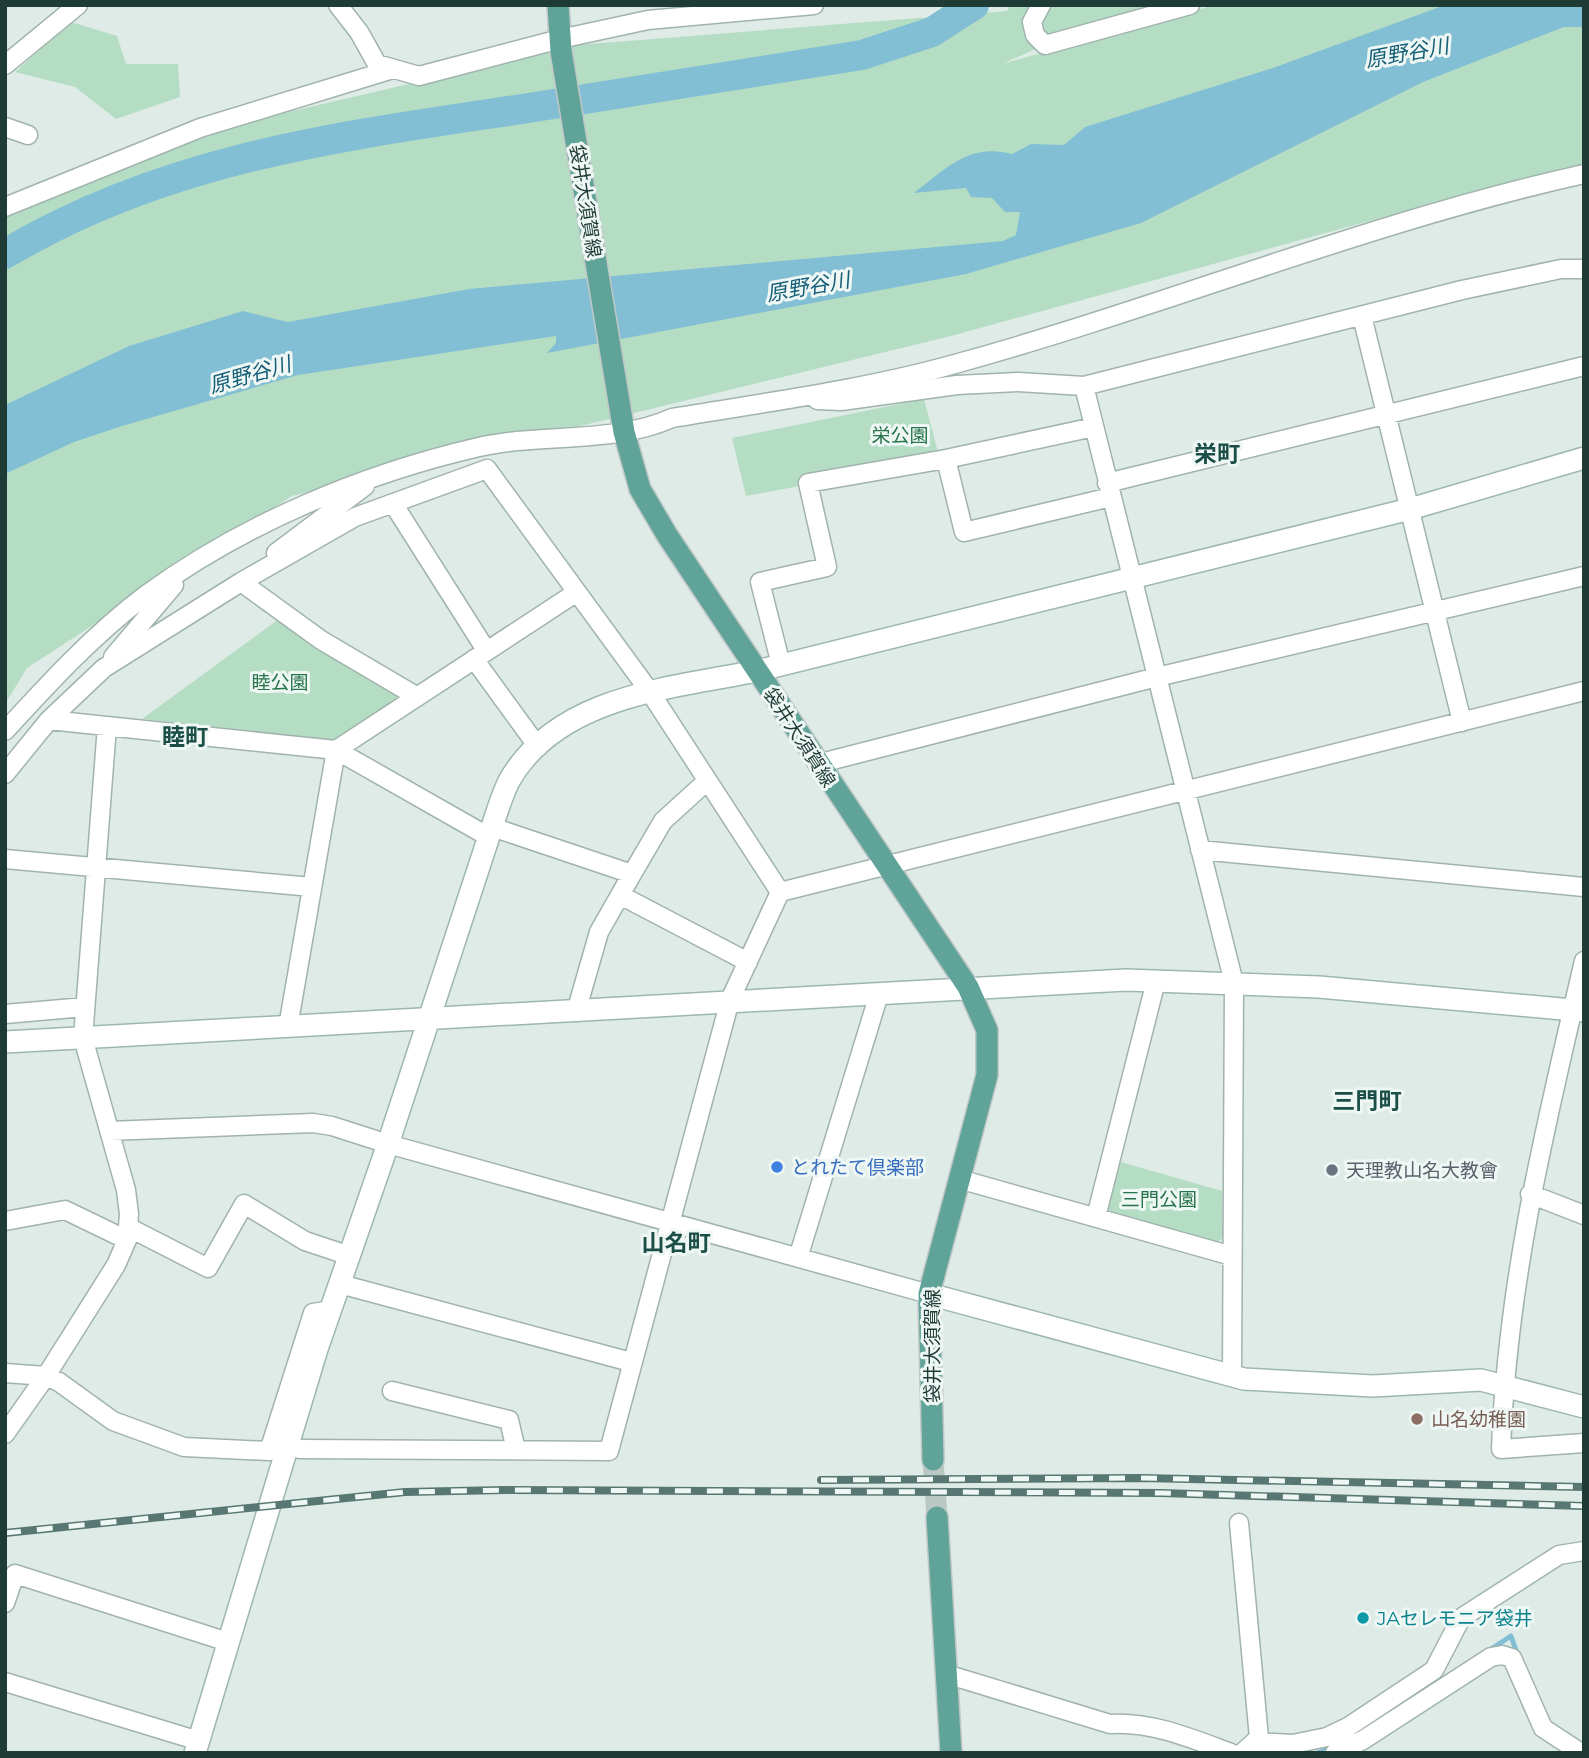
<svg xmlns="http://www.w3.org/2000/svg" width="1589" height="1758" font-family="Montserrat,'Noto Sans JP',sans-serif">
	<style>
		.green { fill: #b5ddc4 }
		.water { fill: #82bfd4 }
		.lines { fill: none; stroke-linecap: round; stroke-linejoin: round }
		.stream { stroke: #82bfd4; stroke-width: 5 }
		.river { stroke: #82bfd4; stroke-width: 30 }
		.primary-tunnel { stroke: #b8c8c3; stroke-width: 21; stroke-dasharray: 21 10; stroke-linecap: butt }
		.street-casing { stroke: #a1b3ae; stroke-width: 21 }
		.secondary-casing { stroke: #9db7b0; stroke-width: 24 }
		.primary-casing { stroke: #c0c8c7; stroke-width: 24 }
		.street { stroke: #fff; stroke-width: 18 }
		.secondary { stroke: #fff; stroke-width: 21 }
		.primary { stroke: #60a398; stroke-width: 21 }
		.rail-casing { stroke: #587772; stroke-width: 8 }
		.rail { stroke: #eef7f4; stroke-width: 5; stroke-dasharray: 16; stroke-linecap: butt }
		.shop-dot { fill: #3f7fe0; stroke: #eef7f4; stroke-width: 2.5 }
		.worship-dot { fill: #6b7280; stroke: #eef7f4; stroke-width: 2.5 }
		.education-dot { fill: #8d6e63; stroke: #eef7f4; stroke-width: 2.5 }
		.culture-dot { fill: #0f9aa8; stroke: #eef7f4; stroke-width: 2.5 }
		.labels { text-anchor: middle; stroke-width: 6; stroke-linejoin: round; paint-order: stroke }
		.street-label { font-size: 19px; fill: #1f3b36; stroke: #eef7f4 }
		.park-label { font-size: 19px; fill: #27744c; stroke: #eef7f4 }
		.shop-label { font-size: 19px; fill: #366cbe; stroke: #eef7f4; text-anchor: start }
		.worship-label { font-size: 19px; fill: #5b616d; stroke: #eef7f4; text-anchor: start }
		.education-label { font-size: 19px; fill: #785e54; stroke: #eef7f4; text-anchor: start }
		.culture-label { font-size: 19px; fill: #0d838f; stroke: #eef7f4; text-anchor: start }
		.water-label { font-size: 21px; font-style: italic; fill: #165f79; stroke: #eef7f4 }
		.quarter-label { font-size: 23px; font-weight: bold; fill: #1a4e46; stroke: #eef7f4 }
	</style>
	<rect width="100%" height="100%" fill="#deebe6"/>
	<!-- green -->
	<path class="green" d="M1010,5H1169L1100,20L1002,64L1215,5H1584V166L1566,167L951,336L292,496L27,668L5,704V216L98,173L267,117L577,45L1007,11Z
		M71,22L117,36L126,64H178L180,97L116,119L75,87L15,72Z
		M924,399L940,460L746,496L732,438Z
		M279,619L398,691V698L338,740L142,719Z
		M1121,1162L1222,1191L1223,1238L1217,1242L1109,1211L1107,1206Z"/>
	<!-- water -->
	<path class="water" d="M1445,5H1584V27H1564L1423,82L1141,223L966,274L547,353L556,343V336L298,375L122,426L74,442L5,474V405L129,346L243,311L288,322L469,289L1003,241L1016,235L1020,212H1005L992,198L971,197L966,188L914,193C947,168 969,143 1012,154L1031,144L1064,145L1085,127L1273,68Z"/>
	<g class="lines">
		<!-- stream -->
		<path class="stream" d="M1488,1651L1511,1636L1518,1656
			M1317,1753L1334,1747"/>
		<!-- river -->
		<path class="river" d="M5,254C165,158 341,136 522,109C635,92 748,74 862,55L932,32L974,5"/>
		<!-- primary-tunnel -->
		<path class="primary-tunnel" d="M933,1460L937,1517"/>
		<defs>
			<path id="street" d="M338,5L359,32L377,64L419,76L560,39L648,20L814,5
				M1041,5L1032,22L1035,35L1045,45L1190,5
				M5,65L78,5
				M5,127L28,135
				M5,207L200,128L393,69
				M1362,316L1462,722
				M1084,386L1234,983L1232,1376
				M817,400L841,401L957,385L1018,382L1084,386L1462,290L1561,269H1584
				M946,459L964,532L1111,497
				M1107,483L1584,366
				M394,505L486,650
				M276,553L365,486
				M241,582L321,640L416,696
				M113,657L174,585
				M474,659L538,747
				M781,665L760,582L827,567L808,483L946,459L1094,427
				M49,720L336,750L489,837
				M5,731C49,683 94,634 146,595C243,524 362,474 479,447C540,433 615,444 672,418C768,402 868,389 962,362C1171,304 1372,221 1584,174
				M817,764L1157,677L1584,576
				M5,774L49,720L104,668L241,582L355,517L487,469L650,692L780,892
				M492,827L632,874
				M1200,850L1584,887
				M5,859L312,887
				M780,892L1584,691
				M620,895L748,962
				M1584,961C1546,1123 1507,1281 1501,1449L1584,1443
				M576,1012L599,932L632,874L663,821L707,781
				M5,1014L85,1007
				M288,1027L336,750L577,592
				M109,1131L313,1123L332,1126L388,1144L929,1294
				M959,1179L1232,1256
				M1530,1194L1584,1215
				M1096,1217L1156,981
				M5,1221L65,1210L127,1240
				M128,1227L208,1268L244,1204L305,1241L350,1256
				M798,1258L879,994
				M340,1284L631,1362
				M5,1373L46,1376L59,1382L113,1421L184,1447L269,1451L313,1313L331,1310
				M392,1391L509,1420L516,1450
				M5,1434L46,1376L116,1265L127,1240L129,1214L126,1190L83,1038L107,726
				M299,1449L609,1451L730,1000L780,892
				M1239,1523L1259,1738L1242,1753
				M5,1603L15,1574L228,1642
				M946,1674L1110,1724C1151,1721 1193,1739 1231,1753
				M5,1682L199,1741
				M1254,1742L1293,1744L1327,1737L1348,1727L1434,1670L1461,1618L1559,1555L1584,1551
				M1335,1753L1363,1740L1491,1657L1502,1655L1512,1658L1543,1728L1581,1753"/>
			<path id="secondary" d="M5,1042L1126,980L1319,987L1584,1011
				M929,1294L1244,1379L1373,1386L1481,1380L1584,1407
				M195,1753L317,1349L388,1144L492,827C497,812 502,795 509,781C557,696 671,688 757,671L1410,509L1584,458"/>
			<path id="primary" d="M558,5L561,51L624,432L640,489L667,535L968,987L987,1030V1075L929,1294L933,1460
				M937,1517L951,1753"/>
		</defs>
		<!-- street casing -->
		<use href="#street" class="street-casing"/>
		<!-- secondary casing -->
		<use href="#secondary" class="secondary-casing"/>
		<!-- primary casing -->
		<use href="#primary" class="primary-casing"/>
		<!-- street -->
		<use href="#street" class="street"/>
		<!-- secondary -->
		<use href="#secondary" class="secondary"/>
		<!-- primary -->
		<use href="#primary" class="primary"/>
		<defs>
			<path id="rail" d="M821,1480L1141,1478L1584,1487
				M5,1533L405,1492L506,1490L1161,1493L1584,1506"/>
		</defs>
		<!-- rail casing -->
		<use href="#rail" class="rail-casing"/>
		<!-- rail -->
		<use href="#rail" class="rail"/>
	</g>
	<!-- markers -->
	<circle class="shop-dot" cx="777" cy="1167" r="7"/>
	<circle class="worship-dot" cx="1332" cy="1170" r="7"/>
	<circle class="education-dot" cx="1417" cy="1419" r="7"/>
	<circle class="culture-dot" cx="1363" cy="1618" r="7"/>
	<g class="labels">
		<!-- street labels -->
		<g class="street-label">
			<text transform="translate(586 201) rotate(81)" y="7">袋井大須賀線</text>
			<text transform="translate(800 737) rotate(57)" y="7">袋井大須賀線</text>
			<text transform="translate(932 1346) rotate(-90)" y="7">袋井大須賀線</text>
		</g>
		<!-- park labels -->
		<g class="park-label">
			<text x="900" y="442">栄公園</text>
			<text x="280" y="689">睦公園</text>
			<text x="1159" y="1206">三門公園</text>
		</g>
		<!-- shop labels -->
		<g class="shop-label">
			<text x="791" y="1174">とれたて倶楽部</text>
		</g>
		<!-- worship labels -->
		<g class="worship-label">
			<text x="1346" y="1177">天理教山名大教會</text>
		</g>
		<!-- education labels -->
		<g class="education-label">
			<text x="1431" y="1426">山名幼稚園</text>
		</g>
		<!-- culture labels -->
		<g class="culture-label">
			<text x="1377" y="1625">JAセレモニア袋井</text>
		</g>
		<!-- water labels -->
		<g class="water-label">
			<text transform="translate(1407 53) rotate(-10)" y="7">原野谷川</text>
			<text transform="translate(808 287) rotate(-10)" y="7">原野谷川</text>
			<text transform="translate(250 375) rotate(-16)" y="7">原野谷川</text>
		</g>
		<!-- quarter labels -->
		<g class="quarter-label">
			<text x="1217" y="462">栄町</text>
			<text x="185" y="745">睦町</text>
			<text x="1367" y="1109">三門町</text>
			<text x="676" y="1251">山名町</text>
		</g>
	</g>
	<!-- border -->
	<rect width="1589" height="1758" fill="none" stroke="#1f3b36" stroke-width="14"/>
</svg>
